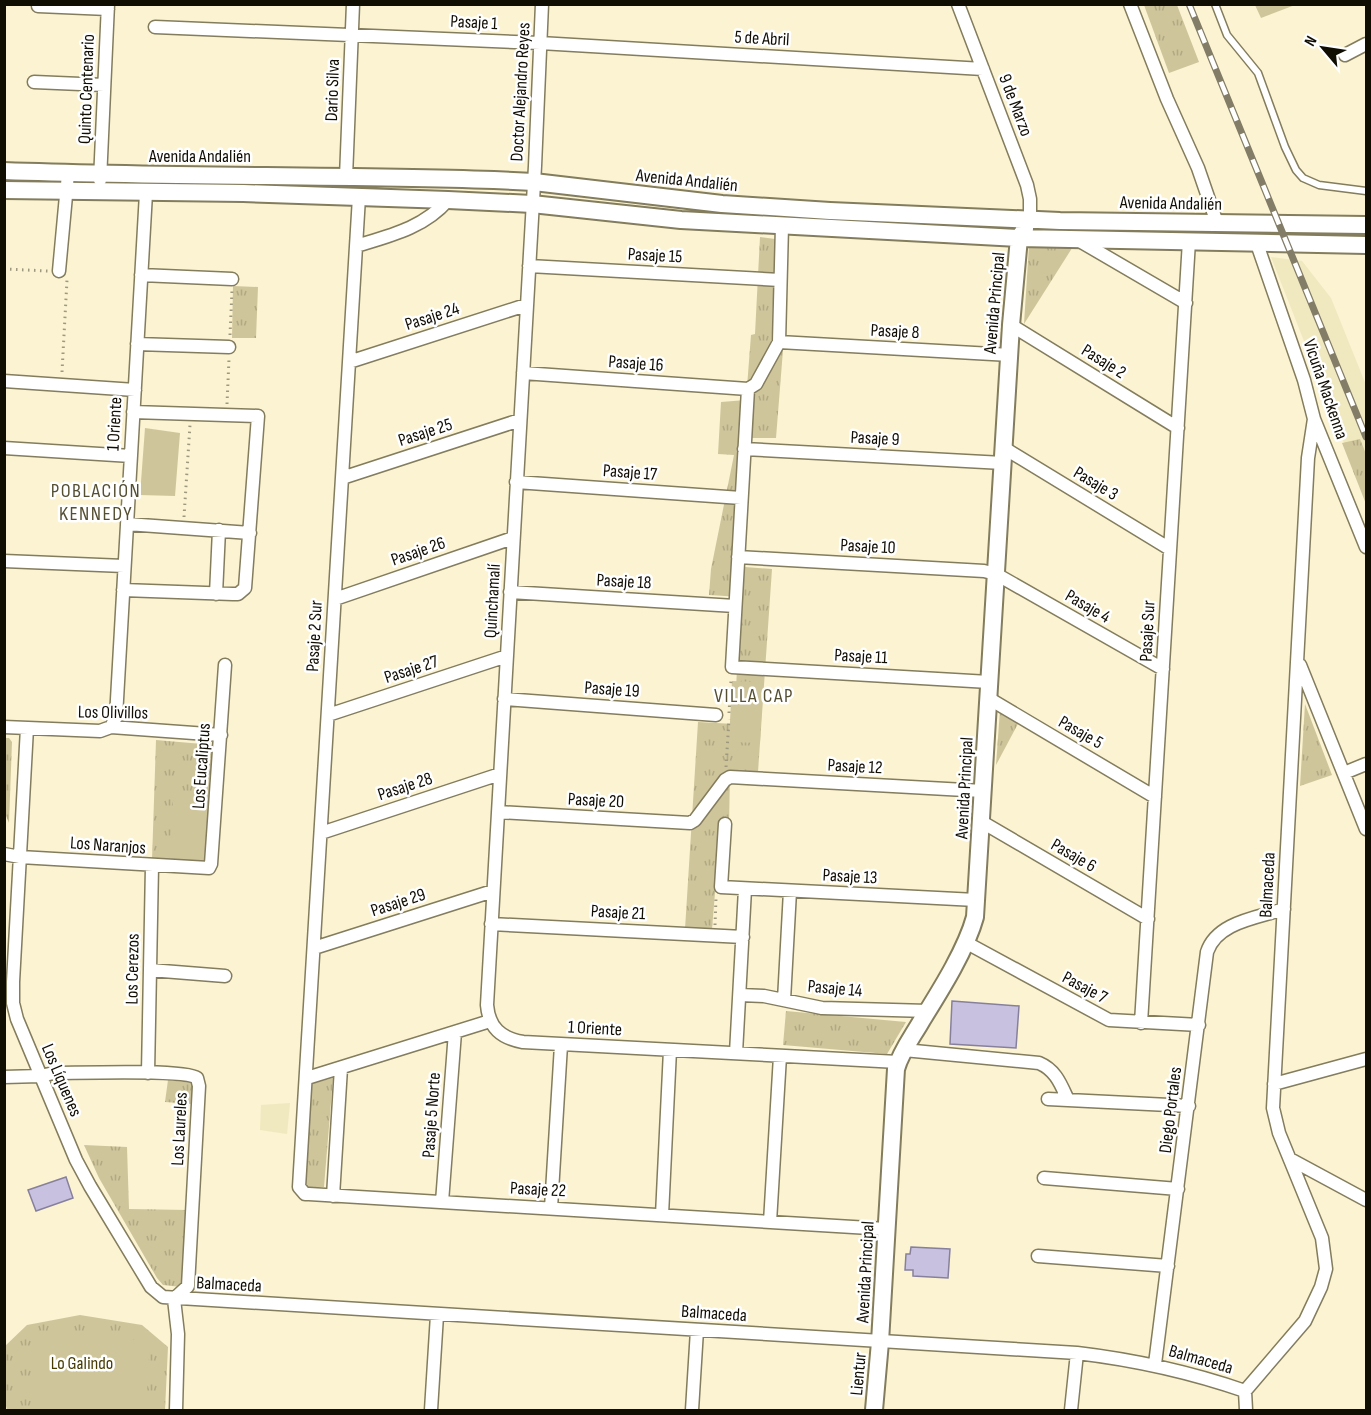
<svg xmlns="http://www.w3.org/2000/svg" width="1371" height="1415" font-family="'Sofia Sans Condensed',sans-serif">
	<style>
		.built { fill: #f0e8bf }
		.park { fill: url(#park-tufts) }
		.pitch { fill: #cfc59b }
		.building { fill: #c8c1e0; stroke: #87809d; stroke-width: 1.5 }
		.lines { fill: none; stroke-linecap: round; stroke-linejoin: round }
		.lane-casing { stroke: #837c5d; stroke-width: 9 }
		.street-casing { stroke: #837c5d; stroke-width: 15 }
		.secondary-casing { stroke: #837c5d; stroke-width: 20 }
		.path { stroke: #9e987f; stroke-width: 3; stroke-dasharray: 1.5 4.5; stroke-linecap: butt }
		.lane { stroke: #fff; stroke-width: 6 }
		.street { stroke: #fff; stroke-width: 12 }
		.secondary { stroke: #fff; stroke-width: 16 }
		.rail-casing { stroke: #837d68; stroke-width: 7 }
		.rail { stroke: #fff; stroke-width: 4.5; stroke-dasharray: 14; stroke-linecap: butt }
		.labels { text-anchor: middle; stroke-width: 5; stroke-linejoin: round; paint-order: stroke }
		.street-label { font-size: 18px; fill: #100d03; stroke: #fff }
		.park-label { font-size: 18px; fill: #463a01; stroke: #fff }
		.neighbourhood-label { font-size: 20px; letter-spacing: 1.5px; fill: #554f32; stroke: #fff }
	</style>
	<defs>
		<pattern id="park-tufts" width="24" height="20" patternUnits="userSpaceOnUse" patternTransform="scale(1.5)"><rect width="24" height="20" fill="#cfc59b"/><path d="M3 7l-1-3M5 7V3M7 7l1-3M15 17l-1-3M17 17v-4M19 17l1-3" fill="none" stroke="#b1a884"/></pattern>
	</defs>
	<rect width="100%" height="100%" fill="#fbf3d1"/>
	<!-- built -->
	<path class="built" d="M1271,257L1302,261L1331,298L1366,385V499Z
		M290,1103L287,1134L260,1130L261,1105Z"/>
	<!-- park -->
	<path class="park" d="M1144,5H1177L1199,62L1169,73Z
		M760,237L775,239L771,363L783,350L776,438H749L745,567L772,569L758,772H730L728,881H716L712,929H685L698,722L734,724L741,597L709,595L711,569L734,455L718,454L721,402L746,400L751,335L755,334Z
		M1029,245H1074L1024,324Z
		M233,286L258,287L256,338H232Z
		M1360,439L1366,454V504L1342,443Z
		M1305,704L1332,775L1300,786Z
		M1000,710L1019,722L996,765Z
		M5,738H9L12,742L9,823L4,811Z
		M156,740L214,745L207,863L152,860Z
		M786,1011L906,1022L887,1054L783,1045Z
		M333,1078L324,1187L309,1188L303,1181L311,1084Z
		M168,1080L193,1083L192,1104L165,1102Z
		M84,1145L127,1147L129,1209L188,1210L181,1287L163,1285L157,1278L99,1178Z
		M80,1315L142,1325L168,1347L165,1410H7L4,1398V1347L27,1325Z"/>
	<!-- pitch -->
	<path class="pitch" d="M1255,5H1295L1261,18Z
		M145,428L180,433L175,496L140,495Z
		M732,681L763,682L760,743L729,742Z
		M173,801L210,804L206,862L169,859Z
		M35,1335L150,1340L146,1410H34Z"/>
	<!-- building -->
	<path class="building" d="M952,1001L1019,1006L1016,1048L950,1044Z
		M66,1177L73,1198L36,1211L28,1190Z
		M911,1247L950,1249L948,1278L913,1276V1270H905L906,1254H910Z"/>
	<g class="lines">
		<defs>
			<path id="lane" d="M1215,4L1227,35L1258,73L1285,147L1296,170L1303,178L1319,185L1366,191"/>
			<path id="street" d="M542,4L535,166L487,1005C489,1028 501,1038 523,1042L898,1062
				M958,4L1027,185L1030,199V220
				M1130,4L1167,99L1198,168L1217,223
				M38,6L108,9
				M155,27L540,43L983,69
				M1345,55L1366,44
				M34,82L104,85
				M346,177L353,4
				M100,180L108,4
				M359,197L299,1187L305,1194H309L886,1229
				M1078,240L1186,303
				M1256,241L1304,380L1314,419L1366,547
				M356,246C389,236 424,228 448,200
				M529,266L780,280
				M59,271L68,174
				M141,275L232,279
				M1011,325L1178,428
				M779,342L1010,355
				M137,344L229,347
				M349,362L526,305
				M523,373L748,389
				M4,381L135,390
				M748,389L732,667L989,682
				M748,389L756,384L779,342L782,226
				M4,448L131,456
				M1004,448L1170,549
				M744,449L1003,463
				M342,478L520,420
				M516,482L741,498
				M127,524L250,533
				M738,557L984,571L996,574L1163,669
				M4,561L124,566
				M123,590L233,594H238L245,588L258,416L133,412
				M510,592L735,606
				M216,594L219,530
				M335,599L513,538
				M1300,665L1366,829
				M988,698L1155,797
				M504,699L716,715
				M328,715L507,656
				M4,727L100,731L111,727L221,735
				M111,727L116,717L146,193
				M27,728L13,982V1003L17,1019L76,1160L90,1186L151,1287L163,1297L1077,1353C1136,1360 1190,1372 1245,1391
				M1344,773L1366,764
				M498,812L690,823L695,820L725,780L730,777L983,791
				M982,822L1148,919
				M725,824L721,887L976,900
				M321,833L500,774
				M4,854L20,857L209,868L211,864L225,665
				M491,924L743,937
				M965,942L1109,1020L1199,1025
				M314,948L493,891
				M150,970L225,976
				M740,995L764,996L822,1008L928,1011
				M784,1000L790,891
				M1141,1023L1189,241
				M904,1050L1039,1063C1056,1070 1061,1085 1068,1100
				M736,1053L745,889
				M148,1073L152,866
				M4,1077L40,1076L54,1073C77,1073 185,1069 197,1078L199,1086L188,1286L174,1299
				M307,1078L490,1021
				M1274,1084L1366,1059
				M1048,1099L1189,1106
				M1290,1159L1366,1200
				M1044,1178L1178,1189
				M333,1196L341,1068
				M442,1202L455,1032
				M551,1208L561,1045
				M662,1215L670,1050
				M770,1222L780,1056
				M1038,1256L1168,1266
				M174,1299L178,1334L176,1410
				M1155,1364L1207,952C1217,922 1257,918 1284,909
				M1245,1391L1305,1321L1321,1287L1326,1269L1322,1238L1279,1133L1273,1108L1308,458L1314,419
				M1245,1391L1246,1410
				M431,1410L437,1315
				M692,1410L697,1330
				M1071,1410L1077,1353"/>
			<path id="secondary" d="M4,171C168,177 331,175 494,180L534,182L722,204L830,211L1060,221L1366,225
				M4,190L243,193L448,200L532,204L681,220L1019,238L1366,245
				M874,1410L880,1342L896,1069C901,1051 913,1036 922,1020C940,991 966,950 975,917L1011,325L1019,238L1025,229"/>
		</defs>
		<!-- lane casing -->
		<use href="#lane" class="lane-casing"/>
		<!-- street casing -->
		<use href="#street" class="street-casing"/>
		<!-- secondary casing -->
		<use href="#secondary" class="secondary-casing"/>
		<!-- path -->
		<path class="path" d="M4,269L48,271
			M230,335L232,291
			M62,372L67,280
			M227,404L229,359
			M184,517L190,425
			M729,713L731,681
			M726,767L729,719
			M715,925L716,898"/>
		<!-- lane -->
		<use href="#lane" class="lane"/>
		<!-- street -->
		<use href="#street" class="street"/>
		<!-- secondary -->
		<use href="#secondary" class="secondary"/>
		<defs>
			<path id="rail" d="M1189,4L1366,437"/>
		</defs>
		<!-- rail casing -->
		<use href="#rail" class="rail-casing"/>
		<!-- rail -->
		<use href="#rail" class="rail"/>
	</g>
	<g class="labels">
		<!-- street labels -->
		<g class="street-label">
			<text transform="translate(474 22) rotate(3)" y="6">Pasaje 1</text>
			<text transform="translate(762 38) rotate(3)" y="6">5 de Abril</text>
			<text transform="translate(86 89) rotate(-88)" y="6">Quinto Centenario</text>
			<text transform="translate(332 90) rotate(-88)" y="6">Dario Silva</text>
			<text transform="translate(520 92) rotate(-87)" y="6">Doctor Alejandro Reyes</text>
			<text transform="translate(1016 105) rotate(69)" y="6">9 de Marzo</text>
			<text x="200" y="162">Avenida Andalién</text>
			<text transform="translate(687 180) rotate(6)" y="6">Avenida Andalién</text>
			<text transform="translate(1171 203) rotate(1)" y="6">Avenida Andalién</text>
			<text transform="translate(655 255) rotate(3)" y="6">Pasaje 15</text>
			<text transform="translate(994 303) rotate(-85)" y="6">Avenida Principal</text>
			<text transform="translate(432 316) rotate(-18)" y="6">Pasaje 24</text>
			<text transform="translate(895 331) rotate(3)" y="6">Pasaje 8</text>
			<text transform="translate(1104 361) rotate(32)" y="6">Pasaje 2</text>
			<text transform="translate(636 363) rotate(4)" y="6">Pasaje 16</text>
			<text transform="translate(1326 389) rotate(71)" y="6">Vicuña Mackenna</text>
			<text transform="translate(114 424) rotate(-87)" y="6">1 Oriente</text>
			<text transform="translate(425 432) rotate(-18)" y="6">Pasaje 25</text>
			<text transform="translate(875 438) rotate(3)" y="6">Pasaje 9</text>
			<text transform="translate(630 472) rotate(4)" y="6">Pasaje 17</text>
			<text transform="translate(1096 483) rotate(31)" y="6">Pasaje 3</text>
			<text transform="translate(868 546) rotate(3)" y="6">Pasaje 10</text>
			<text transform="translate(418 551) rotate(-19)" y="6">Pasaje 26</text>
			<text transform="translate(624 581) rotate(3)" y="6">Pasaje 18</text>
			<text transform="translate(492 601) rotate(-87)" y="6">Quinchamalí</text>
			<text transform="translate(1088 606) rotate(30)" y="6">Pasaje 4</text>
			<text transform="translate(1147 631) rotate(-87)" y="6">Pasaje Sur</text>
			<text transform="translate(314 636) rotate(-87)" y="6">Pasaje 2 Sur</text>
			<text transform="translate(861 656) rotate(3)" y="6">Pasaje 11</text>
			<text transform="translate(411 669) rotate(-18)" y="6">Pasaje 27</text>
			<text transform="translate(612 689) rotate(4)" y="6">Pasaje 19</text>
			<text transform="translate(113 712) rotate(1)" y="6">Los Olivillos</text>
			<text transform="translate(1081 732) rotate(30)" y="6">Pasaje 5</text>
			<text transform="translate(201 766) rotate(-86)" y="6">Los Eucaliptus</text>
			<text transform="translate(855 766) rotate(3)" y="6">Pasaje 12</text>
			<text transform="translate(405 786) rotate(-18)" y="6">Pasaje 28</text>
			<text transform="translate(964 788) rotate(-87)" y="6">Avenida Principal</text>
			<text transform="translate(596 800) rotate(3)" y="6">Pasaje 20</text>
			<text transform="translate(108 845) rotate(4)" y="6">Los Naranjos</text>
			<text transform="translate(1074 855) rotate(30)" y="6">Pasaje 6</text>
			<text transform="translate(850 876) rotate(3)" y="6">Pasaje 13</text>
			<text transform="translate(1267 885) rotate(-87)" y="6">Balmaceda</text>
			<text transform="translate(398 902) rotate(-18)" y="6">Pasaje 29</text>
			<text transform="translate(618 912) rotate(3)" y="6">Pasaje 21</text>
			<text transform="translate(132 969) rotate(-89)" y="6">Los Cerezos</text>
			<text transform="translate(1085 987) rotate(28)" y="6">Pasaje 7</text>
			<text transform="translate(835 988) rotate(5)" y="6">Pasaje 14</text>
			<text transform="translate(595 1028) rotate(3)" y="6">1 Oriente</text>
			<text transform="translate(62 1080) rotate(67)" y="6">Los Líquenes</text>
			<text transform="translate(1170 1110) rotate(-83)" y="6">Diego Portales</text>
			<text transform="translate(431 1115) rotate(-86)" y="6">Pasaje 5 Norte</text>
			<text transform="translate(179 1129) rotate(-87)" y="6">Los Laureles</text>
			<text transform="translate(538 1189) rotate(3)" y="6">Pasaje 22</text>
			<text transform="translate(865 1272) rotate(-87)" y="6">Avenida Principal</text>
			<text transform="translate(229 1284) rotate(3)" y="6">Balmaceda</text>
			<text transform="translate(714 1313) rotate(4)" y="6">Balmaceda</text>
			<text transform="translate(1201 1359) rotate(16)" y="6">Balmaceda</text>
			<text transform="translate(858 1374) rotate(-85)" y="6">Lientur</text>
		</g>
		<!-- park labels -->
		<g class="park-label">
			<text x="82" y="1369">Lo Galindo</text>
		</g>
		<!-- neighbourhood labels -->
		<g class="neighbourhood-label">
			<text x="96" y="497">POBLACIÓN<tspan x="96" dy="23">KENNEDY</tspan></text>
			<text x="754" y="702">VILLA CAP</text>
		</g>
	</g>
	<!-- border -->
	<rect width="1371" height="1415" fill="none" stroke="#100d03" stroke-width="12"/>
	<!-- north arrow -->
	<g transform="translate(1323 48) rotate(299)" stroke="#ffffff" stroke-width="4.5" paint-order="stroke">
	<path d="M0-4.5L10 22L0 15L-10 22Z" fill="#100d03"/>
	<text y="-9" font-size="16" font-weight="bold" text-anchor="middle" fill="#100d03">N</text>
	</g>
</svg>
